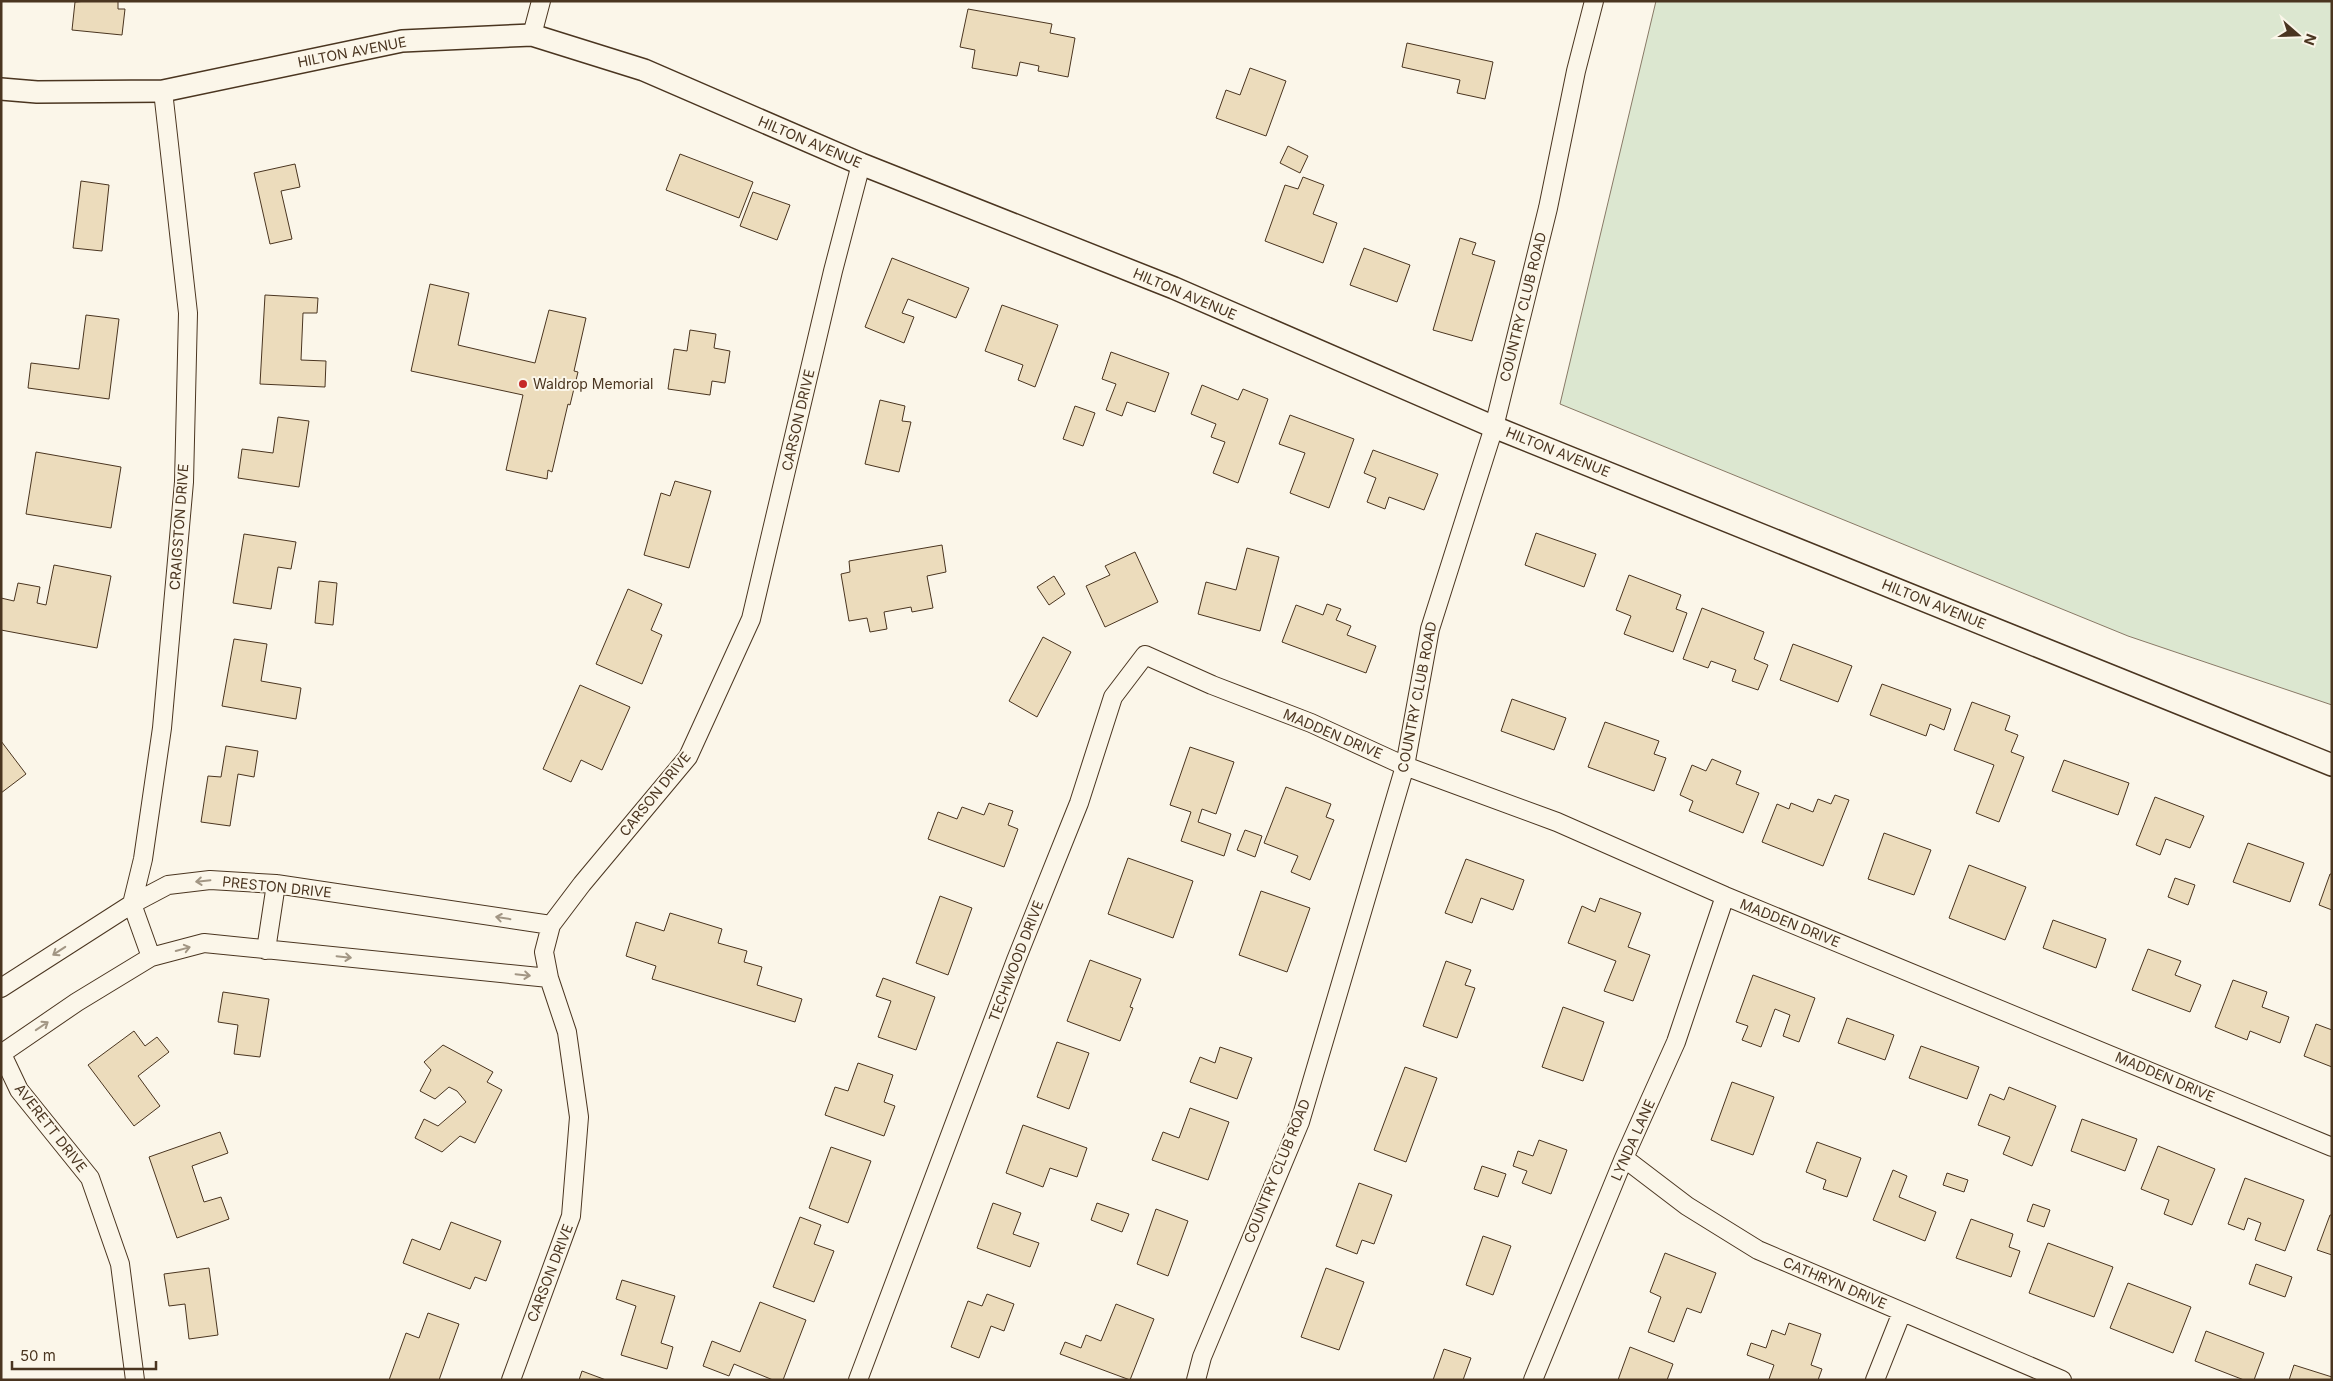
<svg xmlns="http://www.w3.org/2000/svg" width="2333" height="1381" font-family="Inter,sans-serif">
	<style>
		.green { fill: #dce7d0; stroke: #887966 }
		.building { fill: #ecdcbc; stroke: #4a3520 }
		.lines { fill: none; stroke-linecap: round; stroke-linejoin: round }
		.minor-casing { stroke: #4a3520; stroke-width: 20 }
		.tertiary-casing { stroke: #4a3520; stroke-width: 24 }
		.minor { stroke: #fbf6e9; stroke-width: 18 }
		.tertiary { stroke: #fbf6e9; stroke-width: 21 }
		.oneway { stroke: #a29684 }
		.poi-dot { fill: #c62828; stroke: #fbf6e9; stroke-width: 2 }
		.labels { text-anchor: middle; stroke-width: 4; stroke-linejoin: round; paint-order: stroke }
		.street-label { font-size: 14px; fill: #4a3520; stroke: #fbf6e9 }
		.poi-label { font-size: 14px; fill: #4a3520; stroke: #fbf6e9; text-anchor: start }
	</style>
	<rect width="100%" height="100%" fill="#fbf6e9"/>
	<!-- green -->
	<path class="green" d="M1656,1H2332V705L2128,636L1560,404Z"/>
	<!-- building -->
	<path class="building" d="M87,1H118V9H125L122,35L72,30L75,2Z
		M968,9L1052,24L1050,33L1075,38L1068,77L1038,71L1039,66L1020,62L1017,76L972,68L975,50L960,47Z
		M1407,43L1493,62L1485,99L1457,93L1460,80L1402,67Z
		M1250,68L1286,81L1266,136L1216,118L1226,90L1240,95Z
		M1288,146L1308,156L1300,173L1280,163Z
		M680,154L753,182L739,218L666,190Z
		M295,164L300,187L281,191L292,239L270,244L254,173Z
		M1303,177L1324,185L1313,214L1337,223L1323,263L1265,241L1285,185L1298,189Z
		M81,181L109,185L102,251L73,248Z
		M753,192L790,205L777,240L740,226Z
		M1460,238L1476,243L1472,254L1495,261L1472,341L1433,330Z
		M1364,248L1410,265L1397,302L1350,285Z
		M892,258L969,288L956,318L908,299L902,313L914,317L904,343L865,327Z
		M430,284L469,293L458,345L535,363L549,310L586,318L574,371L578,372L570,405L568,404L552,472L548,470L547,479L506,470L523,395L411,371Z
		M265,295L318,298L317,313H303L301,360L326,361L325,387L260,384Z
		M1002,305L1058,325L1035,387L1018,380L1023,365L985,351Z
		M86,315L119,319L109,399L28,388L31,363L79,369Z
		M690,330L716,334L714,348L730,351L725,383L712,381L710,395L668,389L674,349L687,351Z
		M1111,352L1169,373L1155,412L1127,402L1122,416L1106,410L1116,384L1102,379Z
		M1202,385L1238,400L1243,389L1268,399L1238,483L1213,473L1225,442L1211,437L1216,424L1191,414Z
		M880,400L905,406L902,421L911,422L899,472L865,464Z
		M1075,406L1095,413L1083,446L1063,439Z
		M1290,415L1354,439L1329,508L1290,493L1305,453L1279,444Z
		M278,417L309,421L299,487L238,478L242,449L273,453Z
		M1373,450L1438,474L1424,510L1389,497L1385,509L1367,502L1376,478L1364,473Z
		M36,452L121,467L111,528L26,514Z
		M675,481L711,491L689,568L644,555L661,493L670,496Z
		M1536,533L1596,554L1584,587L1525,565Z
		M244,534L296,542L291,569L278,567L271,609L233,603Z
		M942,545L946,572L927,576L933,608L912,612L911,607L884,612L887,629L870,632L867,618L849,621L841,574L850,572L849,561Z
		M1247,548L1279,557L1260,631L1198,614L1206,582L1236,590Z
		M1135,552L1158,602L1105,627L1086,586L1110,575L1105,566Z
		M54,565L111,576L97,648L1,630V598L14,601L18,583L40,587L37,603L46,605Z
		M1629,575L1681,595L1676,609L1687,613L1673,652L1624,634L1631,616L1616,610Z
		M1054,576L1065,594L1049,605L1037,587Z
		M319,581L337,583L333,625L315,623Z
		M628,589L662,604L651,630L662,635L642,684L596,664Z
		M1327,604L1341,609L1336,620L1351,626L1347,635L1376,646L1366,673L1282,642L1296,605L1323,615Z
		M1702,608L1764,632L1754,659L1768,665L1758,690L1732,681L1736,670L1711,661L1708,668L1683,659Z
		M1043,637L1071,652L1037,717L1009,701Z
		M234,639L267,644L261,681L301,688L296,719L222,706Z
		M1793,644L1852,666L1838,702L1780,680Z
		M1882,684L1951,709L1944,730L1930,724L1926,736L1870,715Z
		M580,685L630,707L602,770L581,760L571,782L543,769Z
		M1512,699L1566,718L1554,750L1501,731Z
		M1972,702L2010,716L2005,730L2018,735L2011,752L2024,757L1999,822L1976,813L1994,765L1954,750Z
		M1605,722L1659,741L1654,754L1666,758L1654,791L1588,767Z
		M1,741L26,774L1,793Z
		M226,746L258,751L254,777L238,774L230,826L201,822L208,776L221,777Z
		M1190,747L1234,762L1216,814L1202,809L1198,822L1231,834L1224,856L1181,841L1191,812L1170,805Z
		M1712,759L1741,771L1736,784L1759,793L1743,833L1689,811L1693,801L1680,795L1692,765L1706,771Z
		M2064,760L2129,783L2118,815L2052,791Z
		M1286,787L1331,804L1326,817L1334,820L1310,880L1291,872L1298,856L1264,843Z
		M1835,795L1849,800L1823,866L1762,842L1777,804L1789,809L1791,803L1813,812L1818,799L1831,804Z
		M2155,797L2204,816L2190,848L2166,839L2160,855L2136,845Z
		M989,803L1013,811L1008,825L1018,829L1004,867L928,839L938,812L957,819L962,807L984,815Z
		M1245,830L1262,836L1255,857L1237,850Z
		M1884,833L1931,850L1914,895L1868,879Z
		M2248,843L2304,863L2290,902L2233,882Z
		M1128,858L1193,881L1173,938L1108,914Z
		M1466,859L1524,880L1513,910L1481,898L1472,923L1445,913Z
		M1969,865L2026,887L2005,940L1949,918Z
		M2330,874H2332V910L2319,905Z
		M2175,878L2195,885L2188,905L2168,897Z
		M1261,891L1310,908L1287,972L1239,955Z
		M940,896L972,908L948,975L916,963Z
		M1600,898L1641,913L1628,947L1650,955L1633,1001L1604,991L1616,961L1568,943L1582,906L1595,912Z
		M670,913L722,929L718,943L747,951L744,962L762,967L757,985L802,999L795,1022L652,979L656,966L626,956L636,922L664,931Z
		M2053,920L2106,939L2096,968L2043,948Z
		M2148,949L2181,961L2175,975L2201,985L2190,1012L2132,990Z
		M1090,960L1141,979L1130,1007L1133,1008L1120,1041L1067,1021Z
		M1446,961L1471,970L1465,985L1475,988L1457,1038L1423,1026Z
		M1753,975L1815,998L1799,1042L1783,1036L1790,1015L1775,1009L1761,1047L1742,1040L1748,1026L1736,1022Z
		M883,978L935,997L916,1050L878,1037L891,1001L876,996Z
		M2233,980L2267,992L2262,1007L2289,1017L2280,1043L2250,1031L2247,1040L2215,1027Z
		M223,992L269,999L260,1057L234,1054L238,1025L218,1022Z
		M1563,1007L1604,1022L1583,1081L1542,1067Z
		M1847,1018L1894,1035L1885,1060L1838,1043Z
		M2316,1024L2332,1030V1067L2304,1056Z
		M134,1031L145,1046L157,1037L169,1052L138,1076L160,1106L134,1126L88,1065Z
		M1057,1042L1089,1053L1069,1109L1037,1097Z
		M443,1045L493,1072L487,1082L502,1090L475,1143L460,1136L442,1152L415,1138L424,1119L438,1126L466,1102L457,1091L449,1087L435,1099L420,1091L431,1070L424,1062Z
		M1921,1046L1979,1067L1967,1099L1909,1078Z
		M1220,1047L1252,1058L1237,1099L1190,1082L1200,1057L1215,1063Z
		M858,1063L893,1075L884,1102L895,1106L884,1136L825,1115L835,1087L848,1091Z
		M1405,1067L1437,1078L1406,1162L1374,1150Z
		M1732,1082L1774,1097L1753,1155L1711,1140Z
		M2009,1087L2056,1106L2032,1166L2003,1154L2010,1137L1978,1125L1990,1094L2004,1100Z
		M1190,1108L1229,1122L1208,1180L1152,1160L1163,1132L1179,1138Z
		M2082,1119L2137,1139L2125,1171L2071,1151Z
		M1023,1125L1087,1148L1077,1177L1050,1168L1043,1187L1006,1173Z
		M220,1132L228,1153L192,1166L204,1202L221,1197L229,1219L177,1238L149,1157Z
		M1539,1140L1567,1150L1551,1194L1522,1183L1527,1171L1513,1166L1518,1151L1533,1156Z
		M1817,1142L1861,1158L1847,1197L1823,1189L1826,1180L1806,1172Z
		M2158,1146L2215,1169L2192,1225L2164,1214L2169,1200L2141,1189Z
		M831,1147L871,1161L848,1223L809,1208Z
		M1482,1166L1506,1174L1498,1197L1474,1189Z
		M1893,1170L1907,1176L1899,1197L1936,1212L1925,1241L1873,1220Z
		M1947,1173L1968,1180L1964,1192L1943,1185Z
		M2245,1178L2304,1200L2285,1251L2255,1240L2261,1223L2248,1218L2244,1230L2228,1224Z
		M1359,1183L1392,1195L1374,1244L1362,1240L1357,1254L1336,1246Z
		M993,1203L1021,1213L1013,1234L1039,1243L1030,1267L977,1248Z
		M1097,1203L1129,1214L1122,1232L1091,1220Z
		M2033,1204L2050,1210L2044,1227L2027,1221Z
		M1156,1209L1188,1221L1168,1276L1137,1264Z
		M2330,1215H2332V1255L2317,1250Z
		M800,1217L821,1225L814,1244L834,1251L814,1302L773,1287Z
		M1971,1219L2013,1234L2009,1247L2020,1251L2011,1277L1956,1258Z
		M451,1222L501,1241L486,1281L475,1277L470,1289L403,1263L412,1239L440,1250Z
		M1483,1236L1511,1246L1493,1295L1466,1285Z
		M2048,1243L2113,1267L2094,1317L2029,1293Z
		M1665,1253L1716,1273L1701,1313L1687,1308L1674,1342L1648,1332L1661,1297L1650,1292Z
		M2256,1264L2292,1277L2285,1297L2249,1284Z
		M209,1268L218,1335L189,1339L185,1304L169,1306L164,1274Z
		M1326,1268L1364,1282L1339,1350L1301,1337Z
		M622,1280L675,1296L661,1343L673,1347L667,1369L621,1355L636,1306L616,1299Z
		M2128,1283L2191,1307L2173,1353L2110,1328Z
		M987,1294L1014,1304L1004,1331L991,1326L979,1358L951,1347L968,1301L982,1306Z
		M760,1302L806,1320L783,1380H773L734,1364L729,1376L703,1366L712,1341L740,1352Z
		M1116,1304L1154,1319L1130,1380L1060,1354L1065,1342L1081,1348L1086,1335L1101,1341Z
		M428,1313L459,1324L439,1380H389L406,1333L419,1338Z
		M1789,1323L1821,1334L1811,1365L1822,1369L1818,1380H1772L1769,1379L1774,1365L1747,1355L1751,1343L1766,1348L1772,1330L1785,1335Z
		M2206,1331L2264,1353L2254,1380H2244L2195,1361Z
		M1630,1347L1673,1364L1667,1380H1618Z
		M1444,1349L1471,1358L1463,1380H1433Z
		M2294,1365L2332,1377V1380H2289Z
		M582,1371L606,1380H579Z"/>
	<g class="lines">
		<defs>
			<path id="minor" d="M532,35L541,1
				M266,950L276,884
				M151,957L132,904L143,859L162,728L184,482L188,313L163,91
				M1,988L132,904L168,885L210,880L276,884L551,925
				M1,1052L19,1090L90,1178L120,1264L135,1380
				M1,1054L77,1002L151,957L204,943L549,978
				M1624,1158L1687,1206L1758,1250L2062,1380
				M511,1380L571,1216L579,1117L567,1032L549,978L544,952L551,925L582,884L688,757L751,619L833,271L861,164
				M858,1380L1016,960L1079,803L1113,697L1145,655L1212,685L1311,723L1405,766L1557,822L1725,896L2332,1147
				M1196,1380L1202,1357L1300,1122L1405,766L1430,629L1494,427L1548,208L1576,71L1594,1
				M1533,1380L1624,1158L1676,1042L1725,896
				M1875,1380L1902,1312"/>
			<path id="tertiary" d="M1,89L37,92L163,91L402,41L532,35L644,70L861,164L1174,288L1494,427L2332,765"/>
		</defs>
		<!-- minor casing -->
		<use href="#minor" class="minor-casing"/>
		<!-- tertiary casing -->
		<use href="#tertiary" class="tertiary-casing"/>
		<!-- minor -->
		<use href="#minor" class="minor"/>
		<!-- tertiary -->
		<use href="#tertiary" class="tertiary"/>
	</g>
	<!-- one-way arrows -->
	<defs><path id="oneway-shaft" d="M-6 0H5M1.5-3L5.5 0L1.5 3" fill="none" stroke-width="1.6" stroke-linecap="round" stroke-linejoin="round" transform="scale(1.25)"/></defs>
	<g class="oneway">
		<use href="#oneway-shaft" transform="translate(203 881) rotate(174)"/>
		<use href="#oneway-shaft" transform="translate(503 918) rotate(-171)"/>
		<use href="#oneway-shaft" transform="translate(183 949) rotate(-15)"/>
		<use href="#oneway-shaft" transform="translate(59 951) rotate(147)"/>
		<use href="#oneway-shaft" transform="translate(344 957) rotate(6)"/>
		<use href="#oneway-shaft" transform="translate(523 975) rotate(6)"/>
		<use href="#oneway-shaft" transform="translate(42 1026) rotate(-34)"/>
	</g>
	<!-- markers -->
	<circle class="poi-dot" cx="523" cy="384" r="5"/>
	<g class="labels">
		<!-- street labels -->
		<g class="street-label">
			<text transform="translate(352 52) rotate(-11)" y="5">HILTON AVENUE</text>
			<text transform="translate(810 142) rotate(23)" y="5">HILTON AVENUE</text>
			<text transform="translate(1185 294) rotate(23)" y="5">HILTON AVENUE</text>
			<text transform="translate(1523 307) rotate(-76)" y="5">COUNTRY CLUB ROAD</text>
			<text transform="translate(798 420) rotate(-77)" y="5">CARSON DRIVE</text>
			<text transform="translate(1558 452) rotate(22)" y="5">HILTON AVENUE</text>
			<text transform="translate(179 527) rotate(-86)" y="5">CRAIGSTON DRIVE</text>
			<text transform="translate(1934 604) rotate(22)" y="5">HILTON AVENUE</text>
			<text transform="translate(1417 697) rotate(-79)" y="5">COUNTRY CLUB ROAD</text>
			<text transform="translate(1333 734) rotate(23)" y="5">MADDEN DRIVE</text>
			<text transform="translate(655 794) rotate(-51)" y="5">CARSON DRIVE</text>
			<text transform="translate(277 887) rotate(6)" y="5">PRESTON DRIVE</text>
			<text transform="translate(1790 923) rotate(22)" y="5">MADDEN DRIVE</text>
			<text transform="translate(1016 961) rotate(-69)" y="5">TECHWOOD DRIVE</text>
			<text transform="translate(2165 1077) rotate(23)" y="5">MADDEN DRIVE</text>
			<text transform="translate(51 1128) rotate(52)" y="5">AVERETT DRIVE</text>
			<text transform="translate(1633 1140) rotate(-66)" y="5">LYNDA LANE</text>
			<text transform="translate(1277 1171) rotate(-68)" y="5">COUNTRY CLUB ROAD</text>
			<text transform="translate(550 1273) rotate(-69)" y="5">CARSON DRIVE</text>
			<text transform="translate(1835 1283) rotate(23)" y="5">CATHRYN DRIVE</text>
		</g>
		<!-- poi labels -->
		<g class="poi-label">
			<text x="533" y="389">Waldrop Memorial</text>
		</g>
	</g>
	<!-- border -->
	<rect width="2333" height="1381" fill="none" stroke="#4a3520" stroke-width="5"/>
	<!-- north arrow -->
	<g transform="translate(2298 35) rotate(110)" stroke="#fbf6e9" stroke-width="4" paint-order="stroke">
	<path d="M0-4L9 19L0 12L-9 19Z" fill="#4a3520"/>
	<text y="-8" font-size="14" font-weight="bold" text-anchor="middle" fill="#4a3520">N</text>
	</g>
	<!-- scale -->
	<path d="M12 1361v8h144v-8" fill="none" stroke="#4a3520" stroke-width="2.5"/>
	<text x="20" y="1361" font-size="15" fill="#4a3520" stroke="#fbf6e9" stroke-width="4" paint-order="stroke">50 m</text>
</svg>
